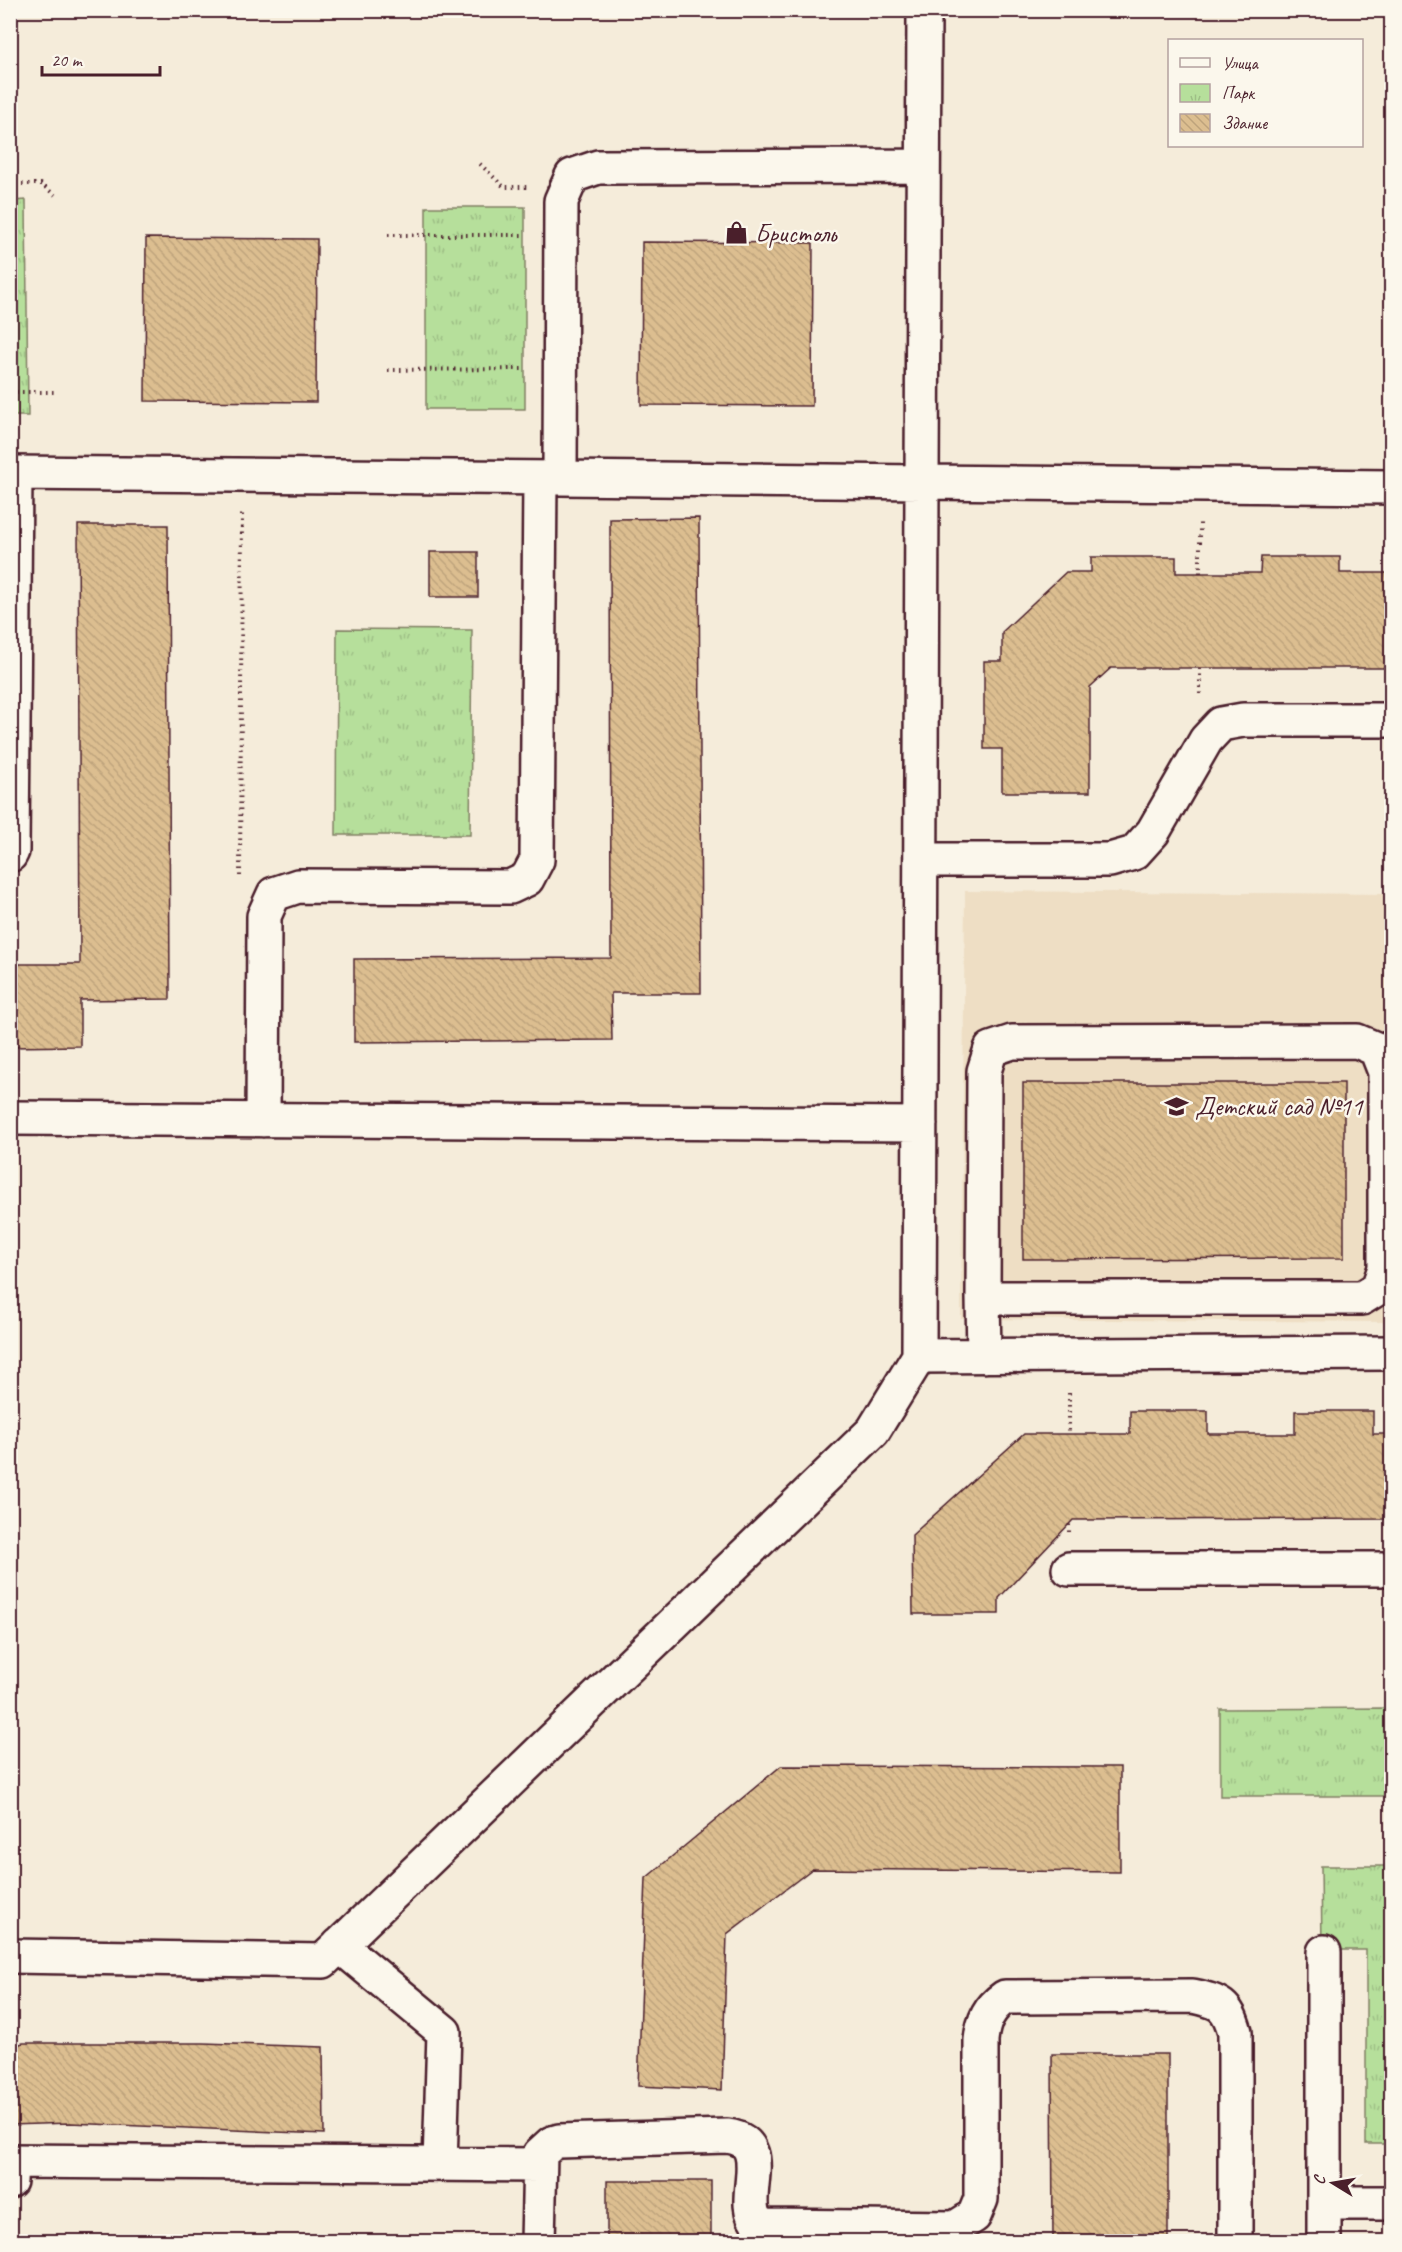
<svg xmlns="http://www.w3.org/2000/svg" width="1402" height="2252" font-family="Caveat,sans-serif">
	<style>
		.built { fill: #eedec4 }
		.park { fill: url(#park-tufts); stroke: #807f63; stroke-width: 1.5 }
		.building { fill: url(#building-back-hatch); stroke: #4a1f2b; stroke-width: 1.5 }
		.lines { fill: none; stroke-linecap: round; stroke-linejoin: round }
		.minor-casing { stroke: #4a1f2b; stroke-width: 38 }
		.path { stroke: #4a1f2b; stroke-width: 4; stroke-dasharray: 1.5 4.5; stroke-linecap: butt }
		.minor { stroke: #fbf7ec; stroke-width: 33 }
		.labels { text-anchor: middle; stroke-width: 5; stroke-linejoin: round; paint-order: stroke }
		.poi-label { font-size: 26px; fill: #4a1f2b; stroke: #fbf7ec; text-anchor: start }
	</style>
	<defs>
		<pattern id="park-tufts" width="24" height="20" patternUnits="userSpaceOnUse" patternTransform="scale(1.5)"><rect width="24" height="20" fill="#b6df9b"/><path d="M3 7l-1-3M5 7V3M7 7l1-3M15 17l-1-3M17 17v-4M19 17l1-3" fill="none" stroke="#9ebf86"/></pattern>
		<pattern id="building-back-hatch" width="6" height="6" patternUnits="userSpaceOnUse" patternTransform="scale(1.5)"><rect width="6" height="6" fill="#dcbe90"/><path d="M-1 5l2 2M0 0l6 6M5-1l2 2" fill="none" stroke="#bea37c"/></pattern>
	</defs>
	<rect width="100%" height="100%" fill="#f5ecda"/>
	<filter id="ink" filterUnits="userSpaceOnUse"><feTurbulence type="fractalNoise" baseFrequency=".0167" numOctaves="2"/><feDisplacementMap in="SourceGraphic" scale="12" xChannelSelector="R" yChannelSelector="G"/><feConvolveMatrix kernelMatrix="1 2 1 2 8 2 1 2 1" color-interpolation-filters="sRGB"/></filter>
	<g filter="url(#ink)">
		<!-- built -->
		<path class="built" d="M965,891L1391,894V1322L961,1319Z"/>
		<!-- park -->
		<path class="park" d="M26,200L28,416H11V201Z
			M426,207H525V409H426Z
			M337,629L472,630L470,835H336Z
			M1391,1708V1796H1220V1709Z
			M1321,1866H1391V2144H1366V1950H1322Z"/>
		<!-- building -->
		<path class="building" d="M146,238L317,239L316,402L145,401Z
			M642,242L813,243L812,406L641,405Z
			M699,518L701,993H611L612,1040L354,1042V959L611,958L610,519Z
			M78,525H168L170,999L80,1000V1046L10,1047V964H80Z
			M430,552H478V597H430Z
			M1091,557H1176V573H1260L1261,557H1340V573H1392V668H1111L1090,687V792H1002V749H984V661H1002V632L1066,572H1091Z
			M1023,1083H1344V1258L1023,1259Z
			M1130,1411H1208V1434H1295V1411H1373V1434H1392V1519L1073,1520L999,1598V1614H913L912,1535L1024,1434H1130Z
			M781,1766L1120,1767V1872L812,1869L727,1934L722,2090L638,2086L646,1878Z
			M23,2043H203L323,2047L324,2134L70,2123L10,2125V2047Z
			M1052,2054H1168V2242H1053Z
			M607,2181H711V2242H607Z"/>
		<g class="lines">
			<defs>
				<path id="minor" d="M923,166L598,167L572,176L561,201L560,478L922,482L924,10
					M10,473L560,478
					M1392,487L922,482L919,1356L1392,1353
					M10,855L12,851L15,473
					M921,860H1110L1134,853L1153,832L1206,740L1221,724L1243,720H1392
					M10,1118L920,1124
					M263,1120L264,916L274,894L298,886L510,887L527,879L537,860L540,478
					M983,1298H1362L1378,1288L1385,1268V1072L1376,1049L1357,1041L1012,1042L991,1049L984,1071L983,1298L984,1356
					M1069,1569H1392
					M339,1945L444,2032L440,2164
					M10,1956L323,1961L873,1431L919,1356
					M10,2181L11,2161L539,2165
					M1324,2203H1392
					M538,2242L540,2154L552,2143L559,2141L727,2136C777,2142 736,2202 758,2222C760,2224 764,2225 766,2226L955,2228L974,2216L981,2199V2040C983,2021 989,2008 1005,1997L1193,1996C1220,2002 1227,2004 1235,2032V2242
					M1324,2242V1952"/>
			</defs>
			<!-- minor casing -->
			<use href="#minor" class="minor-casing"/>
			<!-- path -->
			<path class="path" d="M480,164L504,187H527
				M10,184H41L55,195
				M388,235H525
				M388,370L522,369
				M10,392H55
				M1200,573V522
				M1200,694V667
				M240,876L242,511
				M1069,1393V1434
				M1069,1532V1523"/>
			<!-- minor -->
			<use href="#minor" class="minor"/>
		</g>
	</g>
	<!-- icons -->
	<defs>
		<symbol id="shop-bare" viewBox="-9 -9 18 18"><path d="M-5-2.5h2.3a2.7 3.5 0 0 1 5.4 0H5L5.5 6h-11ZM-1.5-2.5h3a1.5 2.3 0 0 0-3 0Z" fill="#4a1f2b" stroke="#fbf7ec" stroke-width="2.5" paint-order="stroke"/></symbol>
		<symbol id="school-bare" viewBox="-9 -9 18 18"><path d="M0-5L7-2L0 1L-7-2ZM-4 1L0 2.5L4 1V4Q0 6-4 4Z" fill="#4a1f2b" stroke="#fbf7ec" stroke-width="2.5" paint-order="stroke"/></symbol>
	</defs>
	<g fill-rule="evenodd">
		<use href="#shop-bare" x="720" y="216" width="33" height="33"/>
		<use href="#school-bare" x="1160" y="1090" width="33" height="33"/>
	</g>
	<g class="labels">
		<!-- poi labels -->
		<g class="poi-label">
			<text x="755" y="242">Бристоль</text>
			<text x="1195" y="1115">Детский сад №11</text>
		</g>
	</g>
	<!-- margin -->
	<rect width="1402" height="2252" fill="none" stroke="#fbf7ec" stroke-width="36"/>
	<rect x="18" y="18" width="1366" height="2216" fill="none" stroke="#4a1f2b" stroke-width="2" filter="url(#ink)"/>
	<!-- legend -->
	<rect x="1168" y="39" width="195" height="108" fill="#fbf7ec" stroke="#b4a19f" stroke-width="1.5"/>
	<rect x="1180" y="58" width="30" height="9" fill="#fbf7ec" stroke="#b4a19f" stroke-width="1.5"/>
	<text x="1222" y="69" font-size="18" fill="#4a1f2b">Улица</text>
	<rect x="1180" y="84" width="30" height="18" fill="url(#park-tufts)" stroke="#b4a19f" stroke-width="1.5"/>
	<text x="1222" y="99" font-size="18" fill="#4a1f2b">Парк</text>
	<rect x="1180" y="114" width="30" height="18" fill="url(#building-back-hatch)" stroke="#b4a19f" stroke-width="1.5"/>
	<text x="1222" y="129" font-size="18" fill="#4a1f2b">Здание</text>
	<!-- north arrow -->
	<g transform="translate(1333 2183) rotate(281)" stroke="#fbf7ec" stroke-width="4.5" paint-order="stroke">
	<path d="M0-4.5L10 22L0 15L-10 22Z" fill="#4a1f2b"/>
	<text y="-9" font-size="16" font-weight="bold" text-anchor="middle" fill="#4a1f2b">С</text>
	</g>
	<!-- scale -->
	<path d="M42 66v9h118v-9" fill="none" stroke="#4a1f2b" stroke-width="3"/>
	<text x="51" y="66" font-size="18" fill="#4a1f2b" stroke="#fbf7ec" stroke-width="4.5" paint-order="stroke">20 m</text>
</svg>
